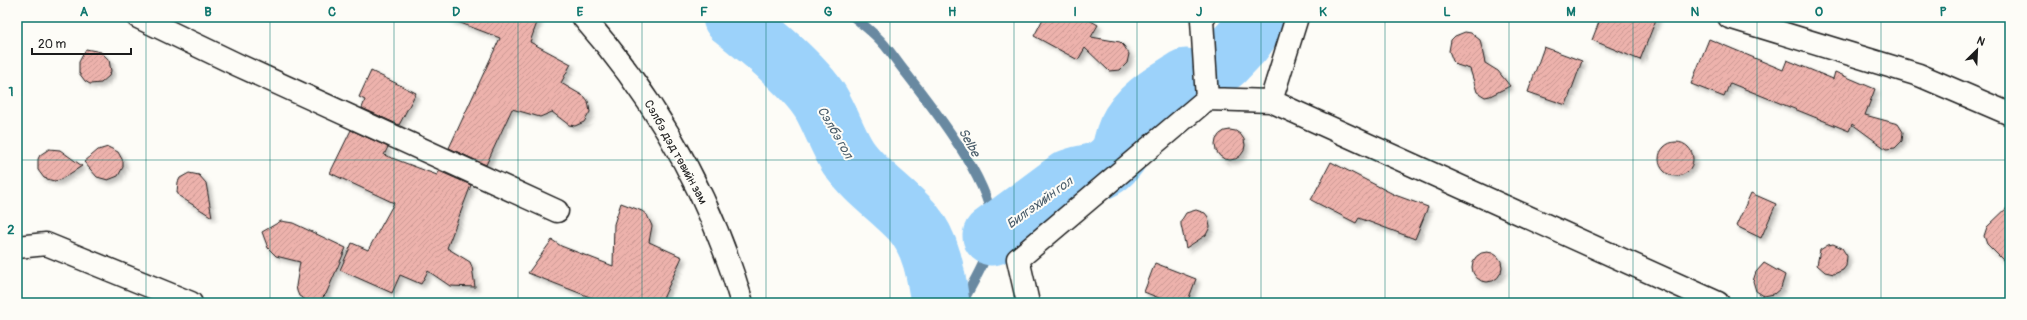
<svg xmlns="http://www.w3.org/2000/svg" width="2027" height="320" font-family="Pangolin,sans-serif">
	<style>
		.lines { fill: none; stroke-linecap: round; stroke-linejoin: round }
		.stream { stroke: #6989a1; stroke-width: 10 }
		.river { stroke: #9cd2fa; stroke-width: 59 }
		.building { fill: url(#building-hatch); stroke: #1c1c1c; filter: url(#shadow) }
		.minor-casing { stroke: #1c1c1c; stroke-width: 25 }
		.tertiary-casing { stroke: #1c1c1c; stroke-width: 25 }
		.minor { stroke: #fdfcf7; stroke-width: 22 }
		.tertiary { stroke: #fdfcf7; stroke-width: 22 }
		.grid { fill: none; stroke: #0f766e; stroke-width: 1; stroke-opacity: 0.55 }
		.labels { text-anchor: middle; stroke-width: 4; stroke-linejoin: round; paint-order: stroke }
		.street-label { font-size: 12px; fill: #1c1c1c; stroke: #fdfcf7 }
		.water-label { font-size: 13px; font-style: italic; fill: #495c6a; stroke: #fdfcf7 }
		.neatline { fill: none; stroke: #0f766e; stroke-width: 1.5 }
		.grid-label { font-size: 13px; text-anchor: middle; font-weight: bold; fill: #0f766e }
	</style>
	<defs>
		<pattern id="building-hatch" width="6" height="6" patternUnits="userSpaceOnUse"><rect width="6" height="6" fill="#edb2ac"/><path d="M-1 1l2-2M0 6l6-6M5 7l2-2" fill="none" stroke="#cb9893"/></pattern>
		<filter id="shadow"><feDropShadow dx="3.5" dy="3.5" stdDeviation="2" flood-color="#0004"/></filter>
	</defs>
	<rect width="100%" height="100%" fill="#fdfcf7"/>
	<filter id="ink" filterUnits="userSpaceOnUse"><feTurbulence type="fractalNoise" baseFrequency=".025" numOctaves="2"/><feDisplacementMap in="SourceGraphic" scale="8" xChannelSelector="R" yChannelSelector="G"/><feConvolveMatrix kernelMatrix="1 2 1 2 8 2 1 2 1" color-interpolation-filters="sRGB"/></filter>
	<g filter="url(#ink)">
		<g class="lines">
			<!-- stream -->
			<path class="stream" d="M854,17C862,24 870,30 877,37C888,47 896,61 906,73C933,108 1000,191 992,236C988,259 973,283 962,303"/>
			<!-- river -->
			<path class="river" d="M732,17C758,38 804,75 821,103C831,120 837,140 848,157C865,182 892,199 912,221C932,245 936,274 940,303
				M1223,62L1242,42L1260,17
				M992,236L1069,179C1082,173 1097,175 1109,165C1125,151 1120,146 1127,130C1138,106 1164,92 1186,78"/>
		</g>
		<!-- building -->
		<path class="building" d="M450,17H539L530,42L571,64L561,83L585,97L588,101L590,112L584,122L575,126L569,125L552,112L540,117L512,109L486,165L449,148L500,38L450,19Z
			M1044,17H1084L1098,25L1091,37L1120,42L1124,46L1129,54L1127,63L1120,70L1109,71L1085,48L1078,60L1034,36Z
			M1601,17H1657L1640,60L1592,40Z
			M1465,32L1471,33L1480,40L1485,63L1498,71L1510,86L1490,96L1485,97L1477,92L1470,69L1457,65L1453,61L1449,51L1451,40L1455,36Z
			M1709,39L1783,70L1787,60L1833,79L1835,72L1875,89L1865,115L1898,124L1903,132L1902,141L1895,148L1886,149L1852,124L1849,131L1730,83L1724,97L1691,84Z
			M1544,47L1582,61L1566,105L1528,92Z
			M86,49L101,52L109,60L111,71L109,76L101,83L90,84L85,81L79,73V62Z
			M371,71L416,93L399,125L362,108L365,100L359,97Z
			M351,130L388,147L384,155L437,175L439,171L471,185L447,248L470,262L472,267L475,287L450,286L428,271L421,284L400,275L392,293L340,270L352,243L368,250L394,203L330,173Z
			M1215 145a15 15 0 1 1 30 0a15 15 0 1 1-30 0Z
			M1659 159a17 17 0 1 1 34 0a17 17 0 1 1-34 0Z
			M108,147L118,152L123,161V167L118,176L108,180L97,177L84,162L98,150Z
			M49,149L60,150L82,166L60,180L54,181L44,178L38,170V159L40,155Z
			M1331,162L1395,195L1428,207L1415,239L1359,218L1356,223L1311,200Z
			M189,173L199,175L206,183L212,217L179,196L177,192L178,182L180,178Z
			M1751,193L1776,204L1761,238L1736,226Z
			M621,203L642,211L647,215L652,226L649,242L682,257L661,303H605L528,273L552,240L561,246L613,266L614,224Z
			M2010,205V267L1987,244L1984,236L1987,227Z
			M1196,210L1205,213L1208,217L1210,227L1206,235L1186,248L1181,225V221L1186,213Z
			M281,221L293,223L346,248L326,294L319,301H308L299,296L297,291L296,286L300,262L276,256L268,248L262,232Z
			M1833,244L1842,248L1847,256L1846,266L1843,270L1834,274L1825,272L1817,265L1820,250L1828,245Z
			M1472 267a15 15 0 1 1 30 0a15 15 0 1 1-30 0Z
			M1155,263L1196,279L1187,303H1172L1144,292Z
			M1764,263L1785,275L1781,288L1774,294L1764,296L1756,291L1753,281L1756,272Z"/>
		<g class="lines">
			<defs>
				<path id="minor" d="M138,17L238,65L557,211
					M1204,17L1202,20L1207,99
					M1729,17L1919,75L2010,114
					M1271,101L1297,17
					M17,247L46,244L191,303
					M1028,303L1018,259L1207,99L1271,101L1718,303"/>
				<path id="tertiary" d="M583,17C656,100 711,197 742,303"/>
			</defs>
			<!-- minor casing -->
			<use href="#minor" class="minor-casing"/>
			<!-- tertiary casing -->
			<use href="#tertiary" class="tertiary-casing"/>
			<!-- minor -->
			<use href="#minor" class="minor"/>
			<!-- tertiary -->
			<use href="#tertiary" class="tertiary"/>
		</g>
	</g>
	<!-- grid -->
	<path class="grid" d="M146,17V303M270,17V303M394,17V303M518,17V303M642,17V303M766,17V303M890,17V303M1014,17V303M1137,17V303M1261,17V303M1385,17V303M1509,17V303M1633,17V303M1757,17V303M1881,17V303M17,160H2010"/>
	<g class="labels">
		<!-- street labels -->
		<g class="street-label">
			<text transform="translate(676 152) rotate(61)" y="4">Сэлбэ дэд төвийн зам</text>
		</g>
		<!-- water labels -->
		<g class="water-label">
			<text transform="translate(836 132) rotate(60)" y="5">Сэлбэ гол</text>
			<text transform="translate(970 142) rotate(61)" y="5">Selbe</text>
			<text transform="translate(1039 202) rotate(-36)" y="5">Билгэхийн гол</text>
		</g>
	</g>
	<!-- margin -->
	<rect width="2027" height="320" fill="none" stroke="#fdfcf7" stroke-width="44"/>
	<!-- north arrow -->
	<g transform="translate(1977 50) rotate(24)" stroke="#fdfcf7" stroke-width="3" paint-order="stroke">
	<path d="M0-3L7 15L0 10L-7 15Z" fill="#1c1c1c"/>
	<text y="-6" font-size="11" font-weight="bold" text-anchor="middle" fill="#1c1c1c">N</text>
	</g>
	<!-- scale -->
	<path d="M32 48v6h99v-6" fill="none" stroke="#1c1c1c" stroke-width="2"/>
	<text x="38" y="48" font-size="12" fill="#1c1c1c" stroke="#fdfcf7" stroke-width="3" paint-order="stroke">20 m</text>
	<rect x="22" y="22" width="1983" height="276" class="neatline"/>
	<g class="grid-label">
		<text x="84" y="16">A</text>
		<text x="208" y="16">B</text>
		<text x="332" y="16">C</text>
		<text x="456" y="16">D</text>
		<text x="580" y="16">E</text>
		<text x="704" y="16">F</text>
		<text x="828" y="16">G</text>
		<text x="952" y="16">H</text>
		<text x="1075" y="16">I</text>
		<text x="1199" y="16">J</text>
		<text x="1323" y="16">K</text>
		<text x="1447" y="16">L</text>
		<text x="1571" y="16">M</text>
		<text x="1695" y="16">N</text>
		<text x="1819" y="16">O</text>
		<text x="1943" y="16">P</text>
		<text x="11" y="96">1</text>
		<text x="11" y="234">2</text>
	</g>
</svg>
